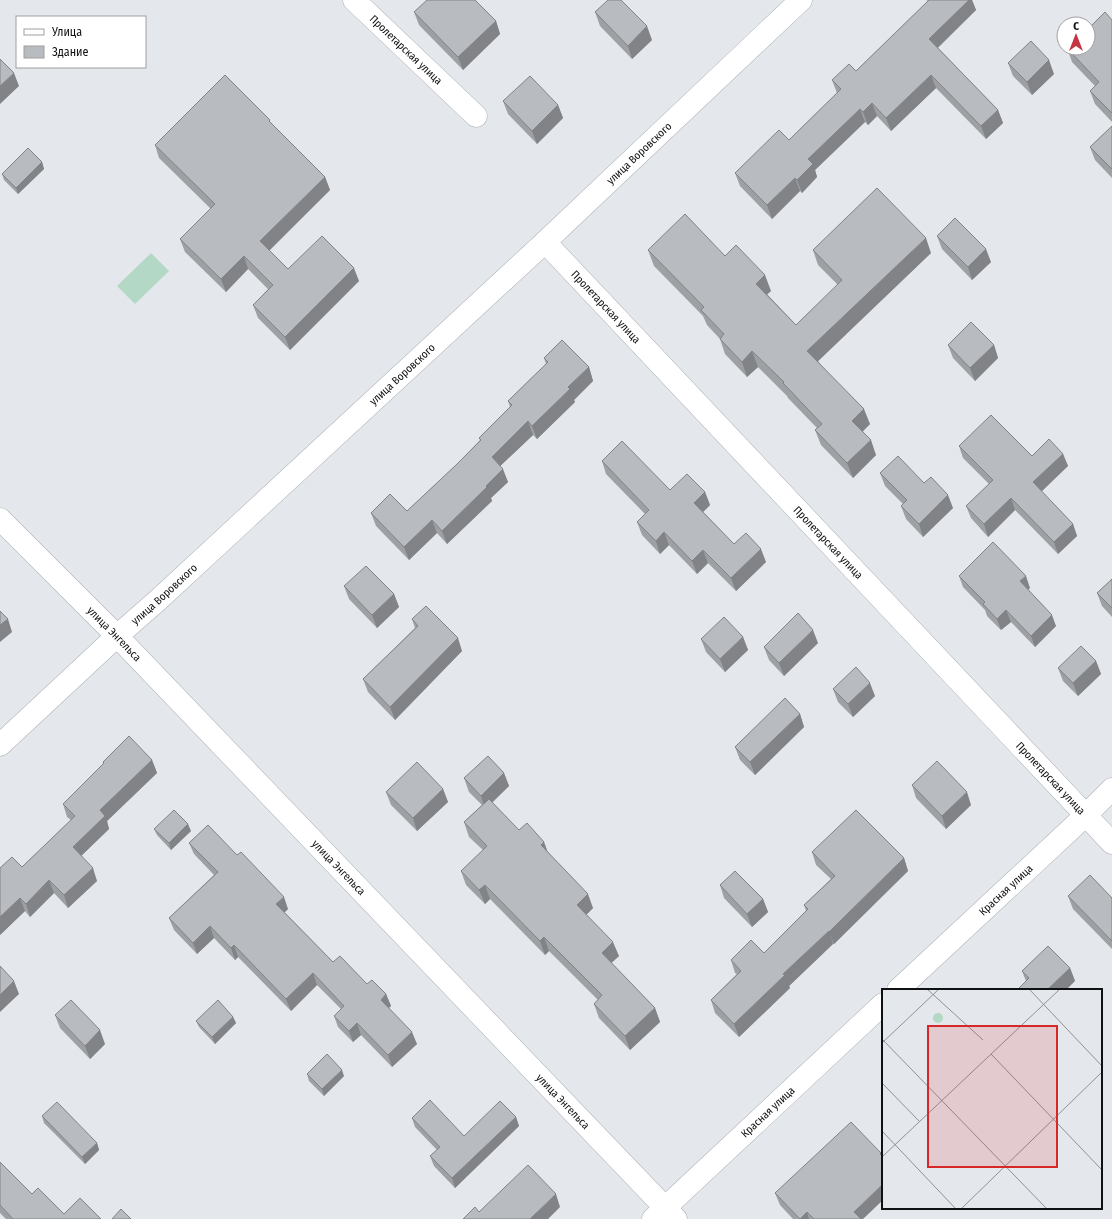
<svg xmlns="http://www.w3.org/2000/svg" width="1112" height="1219" font-family="'Fira Sans Condensed',sans-serif">
	<style>
		.park { fill: #b3d9c6 }
		.lines { fill: none; stroke-linecap: round; stroke-linejoin: round }
		.street-casing { stroke: #afb3b7; stroke-width: 23 }
		.secondary-casing { stroke: #afb3b7; stroke-width: 23 }
		.street { stroke: #fff; stroke-width: 22 }
		.secondary { stroke: #fff; stroke-width: 22 }
		.wall { fill: #9ea1a4 }
		.shaded-wall { fill: #818386 }
		.building { fill: #b8bbbf; stroke: #818386 }
		.labels { text-anchor: middle; stroke-width: 3.5; stroke-linejoin: round; paint-order: stroke }
		.street-label { font-size: 11px; fill: #0f1011; stroke: #fff }
		.inset-road { fill: none; stroke: #8f9194; stroke-width: 1 }
		.view { fill: #d62828; fill-opacity: 0.15; stroke: #d62828; stroke-width: 2 }
		.inset-edge { fill: none; stroke: #0f1011; stroke-width: 2 }
	</style>
	<rect width="100%" height="100%" fill="#e4e7ec"/>
	<!-- park -->
	<path class="park" d="M151,253L169,271L135,304L117,286Z"/>
	<g class="lines">
		<defs>
			<g id="street">
				<path id="s1" d="M354,0L476,116"/>
				<path id="s2" d="M545,242L1112,843"/>
				<path id="s3" d="M0,745L117,636L157,601L545,242L801,0"/>
				<path id="s4" d="M898,990L1086,815L1112,789"/>
				<path id="s5" d="M653,1219L883,1004"/>
			</g>
			<g id="secondary">
				<path id="s6" d="M0,519L117,636L676,1219"/>
			</g>
		</defs>
		<!-- street casing -->
		<use href="#street" class="street-casing"/>
		<!-- secondary casing -->
		<use href="#secondary" class="secondary-casing"/>
		<!-- street -->
		<use href="#street" class="street"/>
		<!-- secondary -->
		<use href="#secondary" class="secondary"/>
	</g>
	<!-- wall -->
	<path class="wall" d="M926,0H972L976,10L938,48L998,110L1003,123L986,139L936,88L891,131L877,116L868,125L865,122L815,170L817,177L802,193L800,191L772,219L740,186L735,173L789,140L837,93L832,80L856,71L928,1Z
		M414,12L496,21L500,34L463,70L419,25Z
		M595,12L652,40L632,59L600,26Z
		M1112,20V122L1095,104L1090,91L1095,86L1072,62L1067,48Z
		M1008,63L1054,74L1032,95L1013,76Z
		M503,101L558,105L563,118L537,144L508,114Z
		M272,124L325,177L330,190L269,250L288,269L359,281L290,350L258,318L253,305L268,289L248,269L226,292L185,252L180,239L211,209L159,158L155,145Z
		M1112,126V178L1095,160L1090,147Z
		M42,162L44,169L18,194L4,180L2,174Z
		M937,236L991,262L972,280L942,249Z
		M648,250L725,256L771,291L767,294L796,325L838,285L818,265L813,250L931,253L818,361L870,424L863,431L876,455L853,478L821,445L815,430L817,428L788,398L787,396L758,367L747,377L725,354L720,339L707,325L703,316L654,266Z
		M948,345H994L998,358L975,381L953,358Z
		M544,358L589,367L593,381L574,400L575,402L537,439L533,435L500,466L508,482L491,498L492,501L447,544L437,533L409,560L376,526L371,513L407,511L456,465L480,440L479,438L510,407L508,401L546,364Z
		M959,446L1032,456L1063,454L1068,466L1041,491L1073,524L1077,536L1058,554L1015,510L988,537L971,518L966,506L989,484L963,458Z
		M602,461L670,490L705,492L710,505L703,512L734,544L766,562L736,591L708,563L697,574L669,545L660,554L642,535L637,522L645,514L606,474Z
		M880,473L924,483L953,508L923,537L906,519L901,506L903,504L885,486Z
		M959,576L1030,588L1028,589L1056,626L1035,647L1011,622L1001,630L987,616L985,610L963,587Z
		M1112,579V617L1102,606L1097,593Z
		M344,586L394,594L399,607L377,628L349,599Z
		M412,619L462,651L395,720L368,692L363,679L415,628Z
		M743,637L748,650L725,672L706,652L701,639Z
		M818,643L784,676L769,660L764,647Z
		M1096,661L1101,674L1078,696L1063,681L1058,668Z
		M833,689L875,696L853,717L838,702Z
		M800,714L804,727L755,775L740,760L735,747Z
		M152,760L157,773L107,821L109,829L81,856L97,881L68,908L54,893L30,917L25,911L0,935L22,867L71,820L67,817L63,804L104,764L103,762Z
		M504,773L509,786L492,803L519,830L544,842L548,853L593,908L586,915L619,956L611,963L655,1008L660,1022L630,1050L599,1018L594,1004L598,1000L549,951L545,955L490,899L485,904L466,885L461,871L483,850L469,837L464,822L482,805L469,792L464,778Z
		M912,785L971,805L946,829L916,798Z
		M443,789L448,802L417,831L391,805L386,792Z
		M154,829L191,831L171,850L157,835Z
		M189,843L288,909L284,912L333,962L367,984L386,994L391,1006L389,1008L417,1044L392,1067L361,1035L353,1042L338,1027L334,1016L341,1009L317,985L291,1011L238,957L235,960L214,938L197,954L174,930L169,918L214,875L194,854Z
		M812,852L904,858L908,871L834,944H833L789,986L790,988L739,1037L715,1013L711,1000L737,974L735,973L731,960L764,953L806,911L804,905L831,879L816,865Z
		M720,885L763,899L768,912L752,927L724,898Z
		M1068,896L1112,898V949L1073,909Z
		M1070,968L1075,981H1026L1022,971Z
		M55,1015L105,1044L90,1059L60,1028Z
		M233,1017L236,1023L215,1044L199,1027L196,1021Z
		M307,1074L344,1076L324,1096L309,1081Z
		M42,1116L97,1143L99,1150L85,1164L44,1123Z
		M516,1117L519,1126L455,1188L434,1166L430,1156L437,1150L415,1127L412,1118L464,1136Z
		M0,1162L32,1194L64,1214L101,1219H6L0,1213Z
		M775,1193L863,1219H793L780,1205Z"/>
	<!-- shaded-wall -->
	<path class="shaded-wall" d="M969,0H972L976,10L933,52L929,39Z
		M496,21L500,34L463,70L458,57Z
		M647,26L652,40L632,59L628,46Z
		M1049,60L1054,74L1032,95L1027,82Z
		M14,73L19,86L0,104V86Z
		M931,75L936,88L891,131L886,118Z
		M872,103L877,116L868,125L863,112Z
		M558,105L563,118L537,144L532,131Z
		M860,109L865,122L815,170L817,177L802,193L797,180L808,159Z
		M998,110L1003,123L986,139L981,126Z
		M42,162L44,169L18,194L16,188Z
		M325,177L330,190L265,255L260,241Z
		M795,178L800,191L772,219L767,205Z
		M926,238L931,253L813,366L807,351Z
		M986,249L991,262L972,280L968,267Z
		M244,256L248,269L226,292L221,279Z
		M354,268L359,281L290,350L285,337Z
		M765,275L771,291L762,299L756,284Z
		M994,345L998,358L975,381L970,368Z
		M752,351L758,367L747,377L742,362Z
		M589,367L593,381L574,400L575,402L537,439L532,426L568,387Z
		M864,409L870,424L858,436L852,421Z
		M528,421L533,435L496,470L492,457Z
		M871,440L876,455L853,478L847,463Z
		M1063,454L1068,466L1038,495L1033,482Z
		M503,469L508,482L491,498L492,501L447,544L442,531L486,486Z
		M705,492L710,505L699,516L694,503Z
		M948,495L953,508L923,537L919,524Z
		M1011,498L1015,510L988,537L984,524Z
		M432,520L437,533L409,560L404,547Z
		M1073,524L1077,536L1058,554L1054,542Z
		M664,532L669,545L660,554L656,541Z
		M761,549L766,562L736,591L731,578Z
		M703,550L708,563L697,574L692,561Z
		M1026,576L1030,588L1024,593L1020,581Z
		M394,594L399,607L377,628L372,615Z
		M1006,610L1011,622L1001,630L997,619Z
		M1052,615L1056,626L1035,647L1031,636Z
		M8,619L12,632L0,642V625Z
		M813,630L818,643L784,676L779,663Z
		M743,637L748,650L725,672L720,659Z
		M458,638L462,651L395,720L390,707Z
		M1096,661L1101,674L1078,696L1073,683Z
		M870,683L875,696L853,717L848,704Z
		M800,714L804,727L755,775L750,762Z
		M152,760L157,773L107,821L109,829L77,860L73,847L100,810Z
		M504,773L509,786L485,809L481,796Z
		M443,789L448,802L417,831L413,818Z
		M967,792L971,805L946,829L942,816Z
		M188,824L191,831L171,850L169,843Z
		M544,842L549,856L541,845Z
		M904,858L908,871L834,944L829,932Z
		M93,868L97,881L68,908L64,895Z
		M49,880L54,893L30,917L26,904Z
		M485,885L490,899L485,904L479,890Z
		M588,894L593,908L582,919L577,905Z
		M284,897L288,909L281,916L276,904Z
		M20,898L25,911L0,935V917Z
		M763,899L768,912L752,927L747,914Z
		M210,926L214,938L197,954L193,943Z
		M829,931L833,944L789,986L790,988L739,1037L734,1024L783,974Z
		M544,937L549,951L545,955L540,941Z
		M613,942L619,956L607,967L602,953Z
		M234,945L238,957L235,960L231,948Z
		M1070,968L1075,981L1066,990H1047Z
		M313,973L317,985L291,1011L286,999Z
		M14,981L19,994L0,1012V995Z
		M386,994L391,1006L385,1011L381,1000Z
		M655,1008L660,1022L630,1050L625,1036Z
		M233,1017L236,1023L215,1044L212,1037Z
		M357,1023L361,1035L353,1042L349,1031Z
		M100,1030L105,1044L90,1059L85,1046Z
		M412,1032L417,1044L392,1067L388,1055Z
		M342,1070L344,1076L324,1096L322,1089Z
		M516,1117L519,1126L455,1188L452,1178Z
		M97,1143L99,1150L85,1164L82,1157Z
		M883,1184V1200L863,1219H857L854,1212Z
		M556,1194L560,1207L548,1219H530Z
		M807,1212L809,1219H800Z"/>
	<!-- building -->
	<path class="building" d="M427,0H475L496,21L458,57L414,12Z
		M608,0H621L647,26L628,46L595,12Z
		M929,0H969L929,39L998,110L981,126L931,75L886,118L872,103L863,112L860,109L808,159L813,164L797,180L795,178L767,205L735,173L779,130L789,140L841,89L832,80L849,64L856,71Z
		M1105,12L1112,20V113L1090,91L1099,82L1067,48H1088V29Z
		M1031,41L1049,60L1027,82L1008,63Z
		M0,59L14,73L0,86Z
		M225,75L270,120L269,121L325,177L260,241L288,269L322,236L354,268L285,337L253,305L273,285L244,256L221,279L180,239L215,204L155,145Z
		M530,76L558,105L532,131L503,101Z
		M1112,126V169L1090,147Z
		M28,148L42,162L16,188L2,174Z
		M877,188L926,238L807,351L864,409L852,421L871,440L847,463L815,430L822,424L783,383L784,382L752,351L742,362L720,339L724,334L701,310L704,307L648,250L685,214L725,256L736,245L765,275L756,284L796,325L842,280L813,250Z
		M955,218L986,249L968,267L937,236Z
		M971,322L994,345L970,368L948,345Z
		M562,340L589,367L568,387L570,389L532,426L528,421L492,457L503,469L486,486L487,487L442,531L432,520L404,547L371,513L390,494L407,511L456,465L481,440L479,438L512,405L508,401L548,362L544,358Z
		M991,415L1032,456L1049,439L1063,454L1033,482L1073,524L1054,542L1011,498L984,524L966,506L993,480L959,446Z
		M622,441L670,490L687,474L705,492L694,503L734,544L746,533L761,549L731,578L703,550L692,561L664,532L656,541L637,522L649,510L602,461Z
		M898,456L924,483L931,477L948,495L919,524L901,506L907,500L880,473Z
		M993,542L1026,576L1020,581L1052,615L1031,636L1006,610L997,619L983,604L985,602L959,576Z
		M366,566L394,594L372,615L344,586Z
		M1112,579V608L1097,593Z
		M426,606L458,638L390,707L363,679L418,626L412,619Z
		M0,611L8,619L0,625Z
		M798,613L813,630L779,663L764,647Z
		M724,617L743,637L720,659L701,639Z
		M1081,646L1096,661L1073,683L1058,668Z
		M856,667L870,683L848,704L833,689Z
		M785,698L800,714L750,762L735,747Z
		M129,736L152,760L100,810L105,816L73,847L93,868L64,895L49,880L26,904L20,898L0,917V868L12,857L22,867L75,816L63,804L104,763L103,762Z
		M488,756L504,773L481,796L464,778Z
		M937,761L967,792L942,816L912,785Z
		M417,762L443,789L413,818L386,792Z
		M489,799L519,830L527,823L544,842L541,845L588,894L577,905L613,942L602,953L655,1008L625,1036L594,1004L602,995L544,937L540,941L485,885L479,890L461,871L487,846L464,822Z
		M174,810L188,824L169,843L154,829Z
		M856,810L904,858L829,932V931L783,974L785,975L734,1024L711,1000L741,971L731,960L751,940L764,953L808,909L804,905L835,876L812,852Z
		M208,825L237,855L241,852L284,897L276,904L333,962L340,956L367,984L372,980L386,994L381,1000L412,1032L388,1055L357,1023L349,1031L334,1016L344,1006L313,973L286,999L234,945L231,948L210,926L193,943L169,918L218,872L189,843Z
		M735,871L763,899L747,914L720,885Z
		M1090,875L1112,898V941L1068,896Z
		M1048,946L1070,968L1047,990H1017L1029,978L1022,971Z
		M0,966L14,981L0,995Z
		M71,1000L100,1030L85,1046L55,1015Z
		M218,1000L233,1017L212,1037L196,1021Z
		M327,1054L342,1070L322,1089L307,1074Z
		M430,1100L464,1136L500,1101L516,1117L452,1178L430,1156L440,1147L412,1118Z
		M57,1102L97,1143L82,1157L42,1116Z
		M851,1122L881,1153L880,1154L883,1157V1184L854,1212L861,1219H814L807,1212L800,1219L775,1193Z
		M0,1162L32,1194L38,1188L64,1214L80,1198L101,1219H13L0,1205Z
		M528,1165L556,1194L530,1219H463L475,1207L479,1212Z
		M121,1209L131,1219H112Z"/>
	<g class="labels">
		<!-- street labels -->
		<g class="street-label">
			<text dy="4" stroke="none"><textPath href="#s1" startOffset="72">Пролетарская улица</textPath></text>
			<text dy="4" stroke="none"><textPath href="#s3" startOffset="871">улица Воровского</textPath></text>
			<text dy="4" stroke="none"><textPath href="#s2" startOffset="89">Пролетарская улица</textPath></text>
			<text dy="4" stroke="none"><textPath href="#s3" startOffset="547">улица Воровского</textPath></text>
			<text dy="4" stroke="none"><textPath href="#s2" startOffset="413">Пролетарская улица</textPath></text>
			<text dy="4" stroke="none"><textPath href="#s3" startOffset="223">улица Воровского</textPath></text>
			<text dy="4" stroke="none"><textPath href="#s6" startOffset="162">улица Энгельса</textPath></text>
			<text dy="4" stroke="none"><textPath href="#s2" startOffset="737">Пролетарская улица</textPath></text>
			<text dy="4" stroke="none"><textPath href="#s6" startOffset="486">улица Энгельса</textPath></text>
			<text dy="4" stroke="none"><textPath href="#s4" startOffset="147">Красная улица</textPath></text>
			<text dy="4" stroke="none"><textPath href="#s6" startOffset="810">улица Энгельса</textPath></text>
			<text dy="4" stroke="none"><textPath href="#s5" startOffset="157">Красная улица</textPath></text>
		</g>
	</g>
	<!-- overview -->
	<g transform="translate(882 989)">
		<rect width="220" height="220" fill="#e4e7ec"/>
		<path d="M51 29a5 5 0 1 1 10 0a5 5 0 1 1-10 0Z" fill="#b3d9c6"/>
		<path class="inset-road" d="M45,0L101,51M147,0L220,77M0,50L165,220M0,54L57,0M109,65L220,181M0,94L37,132M0,142L74,220M0,168L178,0M79,220L220,83"/>
		<path class="view" d="M46,37H175V178H46Z"/>
		<rect width="220" height="220" class="inset-edge"/>
	</g>
	<!-- legend -->
	<rect x="16" y="16" width="130" height="52" fill="#ffffff" stroke="#9f9fa0"/>
	<rect x="24" y="29" width="20" height="6" fill="#ffffff" stroke="#9f9fa0"/>
	<text x="52" y="36" font-size="12" fill="#0f1011">Улица</text>
	<rect x="24" y="46" width="20" height="12" fill="#b8bbbf" stroke="#9f9fa0"/>
	<text x="52" y="56" font-size="12" fill="#0f1011">Здание</text>
	<!-- north arrow -->
	<g transform="translate(1076 36)"><circle r="19" fill="#ffffff" stroke="#9f9fa0"/>
	<path d="M0-3L7 15L0 10L-7 15Z" fill="#c43442"/>
	<text y="-6" font-size="11" font-weight="bold" text-anchor="middle" fill="#0f1011">С</text>
	</g>
</svg>
